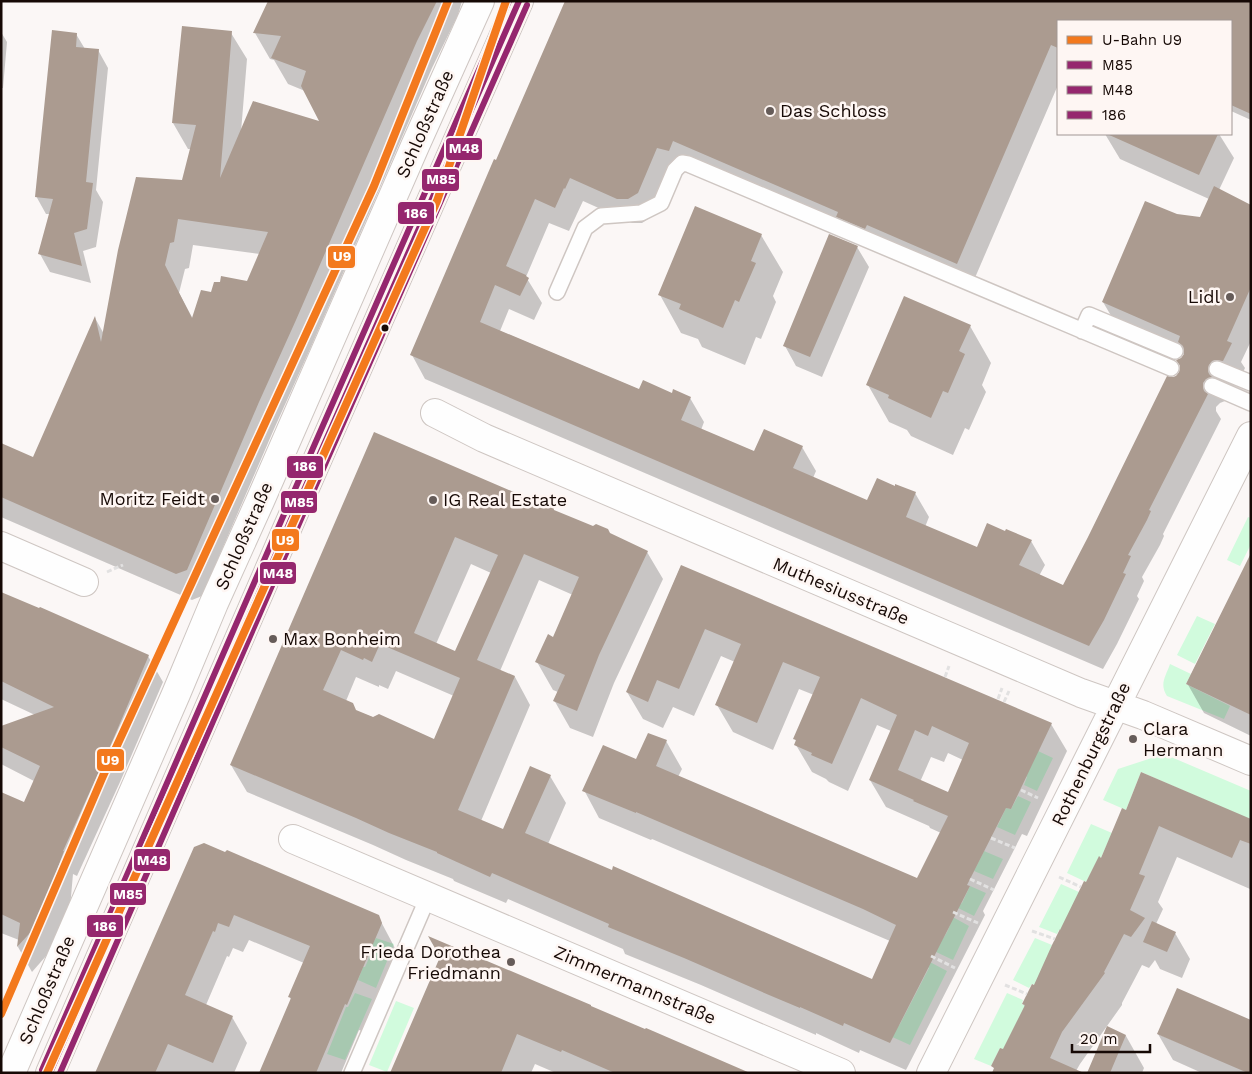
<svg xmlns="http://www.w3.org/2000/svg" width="1252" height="1074" font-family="'Work Sans',sans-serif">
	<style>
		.green { fill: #d1fbdd }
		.shadow { fill: #0003; fill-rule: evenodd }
		.building { fill: #ab9b90; fill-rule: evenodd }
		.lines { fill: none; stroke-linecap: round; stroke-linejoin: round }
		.lane-casing { stroke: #cec6c2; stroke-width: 18 }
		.street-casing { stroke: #cec6c2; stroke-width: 30 }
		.secondary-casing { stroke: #cec6c2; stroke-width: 30 }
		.path { stroke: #e2e1e1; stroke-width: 3; stroke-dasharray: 5 2.5; stroke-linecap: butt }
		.lane { stroke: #fefefe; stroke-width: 15 }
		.street { stroke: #fefefe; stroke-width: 28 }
		.secondary { stroke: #fefefe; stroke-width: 28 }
		.bus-1-casing { stroke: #fef6f3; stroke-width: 10 }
		.bus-2-casing { stroke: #fef6f3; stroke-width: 10 }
		.bus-3-casing { stroke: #fef6f3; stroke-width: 10 }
		.bus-1 { stroke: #95276e; stroke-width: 6 }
		.bus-2 { stroke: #95276e; stroke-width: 6 }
		.bus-3 { stroke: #95276e; stroke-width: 6 }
		.metro-1-casing { stroke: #fef6f3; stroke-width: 11 }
		.metro-1 { stroke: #f3791d; stroke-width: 8 }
		.poi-dot { fill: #665c59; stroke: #fef6f3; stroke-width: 2 }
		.bus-dot { fill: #160905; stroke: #fef6f3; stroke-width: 2 }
		.labels { text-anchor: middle; stroke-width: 5; stroke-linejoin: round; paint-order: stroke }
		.poi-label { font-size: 18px; fill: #160905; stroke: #fef6f3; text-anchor: start }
		.street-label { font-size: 18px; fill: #160905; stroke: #fef6f3 }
		.line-badge { stroke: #fef6f3; stroke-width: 2 }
		.badge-label { font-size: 14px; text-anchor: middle; font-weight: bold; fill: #fff }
	</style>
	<rect width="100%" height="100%" fill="#fbf7f6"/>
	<!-- green -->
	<path class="green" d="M1248,517L1251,518V544L1240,566L1227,560Z
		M1197,616L1215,624L1195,664L1177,655Z
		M1170,664L1191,674L1186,684L1230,706L1224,719L1167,696C1159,684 1166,676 1170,664Z
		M1038,751L1053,758L1037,791L1024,785L1027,777L1023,774Z
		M1164,754L1251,791V815L1249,819L1141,772L1126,810L1103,800L1118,769Z
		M1018,796L1031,802L1015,835L997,827L1006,808L1011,809Z
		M1091,824L1112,833L1101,858L1099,857L1086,882L1067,873Z
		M984,851L1003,859L993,879L974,871Z
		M1061,884L1079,892L1062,930H1059L1057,934L1039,927Z
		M970,886L986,893L974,916L956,907L962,903Z
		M951,916L969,926L953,960L934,951C941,941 952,929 951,916Z
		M376,938L394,944L376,988L358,980L363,967H365L373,949L371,946Z
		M1035,938L1052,945L1050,949L1052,950L1035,985L1032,984L1029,988L1013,980Z
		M928,961L947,971L910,1045L890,1036L900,1024L929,968L926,966Z
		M355,993L372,999L345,1060L327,1054L346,1007H348Z
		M1007,993L1023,1000L1022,1004L1025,1006L1003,1050L1000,1048L991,1066L974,1059Z
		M396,1001L414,1008L387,1072L369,1065Z"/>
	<!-- shadow -->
	<path class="shadow" d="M269,1H462L458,15L432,68L311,347L274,429L202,596L192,600L1,517V445L34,459L95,318L104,334L183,181L191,149H188L173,123L231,33L247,59L241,132L322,123L305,91L288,84L274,60L270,59L255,33ZM193,245L260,254L248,282L212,293L193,319L179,293L185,269L189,268Z
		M566,1H1251V120L1231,111V21H1058V85L971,287L687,165L682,175L671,171L651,217L642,223H632L583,201L569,231L549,223L526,277L542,303L534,320L509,309L500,331L640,390L690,398L704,422L701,430L755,452L802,447L816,471L813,478L868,502L915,493L929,517L925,527L977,549L1031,541L1045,565L1039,576L1064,587L1173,378L1181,373L1185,355L1117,326L1103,302L1177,215L1201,218L1209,199L1120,159L1105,134H1219L1234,158L1219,190L1251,206V341L1241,362L1245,368L1237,385L1230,384L1225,385L1221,395L1225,401L1220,403L1216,407V411L1221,419L1163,534L1164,536L1160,545L1142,577L1144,581L1137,596L1139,599L1117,644L1103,669L425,379L412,355Z
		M1,32L7,42L3,88H1Z
		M76,34L85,49L98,50L108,68L96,190L103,202L96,247L83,251L91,283L50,272L40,254L50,214H46L36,196Z
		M761,235L783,272L773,296L776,302L761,339L756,337L745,365L702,347L698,339L681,333L660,295Z
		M857,247L869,267L822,377L796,366L785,346Z
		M970,326L991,363L982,385L986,392L969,430L965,428L953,455L911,436L907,430L889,422L868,385Z
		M374,434L555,512L610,535L647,552L663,579L614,683L593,737L570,728L554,700L558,692L553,690L537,662L554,638L573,595L539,580L500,671L515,677L530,705L481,821L504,830L550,776L566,803L548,844L872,981L890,941L652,839L651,840L599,818L584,790L637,761L666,741L682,769L678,777L917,879L941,833L930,828L929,826L886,807L870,780L891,731L877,725L848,791L829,782L826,779L812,772L796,745L797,743L795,739L814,695L799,689L773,750L733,732L717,705L735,662L721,656L694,716L673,707L663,728L643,719L627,692L681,566L1051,724L1067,751L1027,836L1022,834L983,911L985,915L906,1070L860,1050L859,1053L816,1033V1035L786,1022L701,985L625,954L623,949L508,899L506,903L454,881L453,879L406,860L373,845L247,792L231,765ZM471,564L491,573L456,653L436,644ZM396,671L454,696L435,740L356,711L346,701L356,677L379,687V685L388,689ZM948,753L963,760L948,794L920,782L931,757L944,762Z
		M1251,555V736L1204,713L1187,683Z
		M1,596L40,609L148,656L163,682L120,782L77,876L73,874L70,908L54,947L32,972L18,947L19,940L1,933V860L34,781L1,764V727L35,715L1,699Z
		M1123,810L1250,820L1251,819L1250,889L1177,857L1158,902L1163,909L1156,924L1175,933L1190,959L1182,978L1160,969L1155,960L1149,968L1142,965L1122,1003V1005L1080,1064L1076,1071L995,1070L993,1066L1004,1051L1025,1007L1023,1004L1034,986L1087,883L1101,859Z
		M195,848L378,916L396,950L362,1031L359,1030L341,1073H260L291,1000L290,997L304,963L249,940L243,952L233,948L229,957L227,956L206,1005L232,1017L247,1043L234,1073H97Z
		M441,957L746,1073H556L535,1064L531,1073H392Z
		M1108,1028L1126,1036L1144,1068L1142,1073H1089Z
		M1158,1034L1251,1073H1202L1173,1060Z"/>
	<!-- building -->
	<path class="building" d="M268,1H437L417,41L296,320L259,402L187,570L176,574L1,497V443L33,457L95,316L101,342L118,250L136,177L182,180L196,125L172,123L182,26L232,31L220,178L253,101L319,121L301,86L306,71L271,58L281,36L253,33ZM178,219L268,232L247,281L221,276L220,282H214L211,292L201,290L192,318L165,265L170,243L174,242Z
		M565,1H1251V114L1231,105V21H1058V48L1051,45L957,264L867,225L865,229L836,217L838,212L673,141L669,151L657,148L638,193L628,199H617L570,178L565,189L564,188L555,208L535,199L506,266L526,275V276L529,278L520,296L495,285L480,322L639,389L643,380L672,393L673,389L691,397L681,420L754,451L764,429L803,446L793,468L867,500L877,478L895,486V484L916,492L906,517L977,547L987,523L1005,531L1006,529L1032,540L1019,565L1063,585L1088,537L1167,376L1173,377L1176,376L1179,372L1180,366L1176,360L1181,358L1184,354V350L1183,346L1178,342L1180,336L1102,302L1145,201L1177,214L1200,217L1214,186L1251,205V287L1227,341L1232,343L1223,361L1215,360L1212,361L1209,365L1208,371L1209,374L1212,377L1206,379L1203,383V387L1204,391L1208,394L1149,510L1151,511L1147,520L1128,555L1131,556L1123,573L1126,574L1104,620L1089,646L410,355L494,159L496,160Z
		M52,30L77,33L76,47L99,49L86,182L93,183L87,229L74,233L82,266L38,254L53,199L35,197Z
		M1107,134H1218L1199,175Z
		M695,206L762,234L751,261L756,263L739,302L735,300L723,328L679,309L681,304L658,295Z
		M829,234L858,246L810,357L783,346Z
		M904,296L971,325L959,351L965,354L948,393L943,391L931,418L888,398L889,395L866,385Z
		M374,432L523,496L538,502L542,500L553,505L554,510L593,526L596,524L608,529L610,533L648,551L599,655L577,711L553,701L565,675L535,662L548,634L553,637L579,577L524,554L477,660L515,676L458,810L503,829L530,766L551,775L525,833L612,870L613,866L872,979L896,925L863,909L636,812V813L582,791L603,745L636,759L648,733L667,740L656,766L917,878L948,816L913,801L914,800L869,780L897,715L861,698L832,764L811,755L812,753L794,745L796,740L793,739L820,677L783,662L757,723L715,705L741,644L705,629L679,689L657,680L648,702L626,692L681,565L1052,723L1011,809L1006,808L967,885L970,886L890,1043L844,1023L843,1026L800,1007V1008L769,995L684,958L608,927L609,924L492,873L490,877L437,853V852L389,833L356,818L230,765ZM455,537L498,555L455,651L414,633ZM380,644L460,678L434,739L379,714L373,717L356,710L353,703L323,690L341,650L363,660L364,658L372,662ZM932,726L969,743L948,792L898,770L915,730L928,736Z
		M1251,553V715L1186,684Z
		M1,592L39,608L40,607L149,655L106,756L63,851H64L57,870L56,882L53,898L48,908L40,922L17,947L20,923L1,914V792L24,802L40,766L1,747V726L54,707L1,681Z
		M1141,772L1251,819V844L1240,840L1232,858L1159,826L1139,874L1145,876L1130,910L1145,918L1131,937L1124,934L1104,972L1105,973L1062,1032L1050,1058L1084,1073H992L994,1068L991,1066L1000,1048L1003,1049L1025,1005L1022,1004L1032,984L1034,985L1052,945L1060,929V930L1084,881L1086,882L1099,856L1101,858L1122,808L1126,810Z
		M204,843L225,852L227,850L379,915L382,923L347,1005L345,1004L316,1073H259L291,998L288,997L310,946L234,915L229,927L218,923L215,932L213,931L185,995L233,1016L213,1063L168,1044L155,1073H95L194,847Z
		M1152,921L1176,932L1167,952L1143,942Z
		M428,936L591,1005V1006L645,1029L646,1028L750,1073H615L562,1050L561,1052L517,1034L501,1073H390L440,957Z
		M1177,988L1251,1020V1073H1248L1157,1034Z
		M1107,1026L1126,1035L1110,1073H1087Z"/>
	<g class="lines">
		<defs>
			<path id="lane" d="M557,292L585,228L601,216L641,213L661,203L675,170L682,163L688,164L1171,368
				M1082,331L1089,315L1175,351
				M1217,369L1251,383
				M1212,386L1251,403
				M352,1073L428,897"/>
			<path id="street" d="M435,413L484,438L1081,693L1143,715L1251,761
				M1,546L84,582
				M293,839L841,1073
				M931,1073L1251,436"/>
			<path id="secondary" d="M11,1073L176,694L214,603L260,501L415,146L480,1
				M50,1073L293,515L519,1"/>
		</defs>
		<!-- lane casing -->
		<use href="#lane" class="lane-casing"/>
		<!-- street casing -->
		<use href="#street" class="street-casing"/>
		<!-- secondary casing -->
		<use href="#secondary" class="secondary-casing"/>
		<!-- path -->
		<path class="path" d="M107,572L123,565
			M945,677L949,666
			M998,699L1002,688
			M1004,702L1009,691
			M1021,790L1038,798
			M991,838L1015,848
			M1059,877L1081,887
			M970,879L994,890
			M953,912L978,923
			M1032,931L1055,939
			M931,956L955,968
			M1005,985L1027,994"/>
		<!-- lane -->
		<use href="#lane" class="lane"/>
		<!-- street -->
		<use href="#street" class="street"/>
		<!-- secondary -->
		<use href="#secondary" class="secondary"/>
		<defs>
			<path id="bus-1" d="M50,1073L293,515L519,1"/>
			<path id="bus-2" d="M60,1073L301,519L527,5"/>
			<path id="bus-3" d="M42,1070L285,512L509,1"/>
		</defs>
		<!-- bus-1 casing -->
		<use href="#bus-1" class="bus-1-casing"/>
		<!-- bus-2 casing -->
		<use href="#bus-2" class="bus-2-casing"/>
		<!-- bus-3 casing -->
		<use href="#bus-3" class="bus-3-casing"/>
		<!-- bus-1 -->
		<use href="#bus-1" class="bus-1"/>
		<!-- bus-2 -->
		<use href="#bus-2" class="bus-2"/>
		<!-- bus-3 -->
		<use href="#bus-3" class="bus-3"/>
		<defs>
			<path id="metro-1" d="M1,1014L103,776L374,186L448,1
				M47,1073L437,201L506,1"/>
		</defs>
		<!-- metro-1 casing -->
		<use href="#metro-1" class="metro-1-casing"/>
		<!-- metro-1 -->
		<use href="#metro-1" class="metro-1"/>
	</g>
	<!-- markers -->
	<g class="poi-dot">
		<circle cx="770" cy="111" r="5"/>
		<circle cx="1230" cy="297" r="5"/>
		<circle cx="215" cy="499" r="5"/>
		<circle cx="433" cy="500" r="5"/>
		<circle cx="273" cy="639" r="5"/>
		<circle cx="1133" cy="739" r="5"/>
		<circle cx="511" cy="962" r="5"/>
	</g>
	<circle class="bus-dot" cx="385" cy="328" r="4.5"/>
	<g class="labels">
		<!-- poi labels -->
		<g class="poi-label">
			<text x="780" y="117">Das Schloss</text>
			<text x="1220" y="303" text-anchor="end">Lidl</text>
			<text x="205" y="505" text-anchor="end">Moritz Feidt</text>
			<text x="443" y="506">IG Real Estate</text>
			<text x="283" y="645">Max Bonheim</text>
			<text x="1143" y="735">Clara<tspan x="1143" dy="21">Hermann</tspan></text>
			<text x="501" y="958" text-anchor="end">Frieda Dorothea<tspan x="501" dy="21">Friedmann</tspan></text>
		</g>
		<!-- street labels -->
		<g class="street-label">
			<text transform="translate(425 124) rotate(-66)" y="6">Schloßstraße</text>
			<text transform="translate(244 536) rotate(-66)" y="6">Schloßstraße</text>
			<text transform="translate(841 591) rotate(23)" y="6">Muthesiusstraße</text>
			<text transform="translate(1091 754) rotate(-64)" y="6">Rothenburgstraße</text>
			<text transform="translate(635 985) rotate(23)" y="6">Zimmermannstraße</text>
			<text transform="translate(47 990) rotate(-67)" y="6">Schloßstraße</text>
		</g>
	</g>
	<g class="line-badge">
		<rect x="445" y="137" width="38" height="24" rx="5" fill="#95276e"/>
		<rect x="421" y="168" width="39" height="24" rx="5" fill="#95276e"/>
		<rect x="397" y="201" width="38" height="24" rx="5" fill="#95276e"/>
		<rect x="327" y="245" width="29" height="24" rx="5" fill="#f3791d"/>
		<rect x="286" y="455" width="38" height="24" rx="5" fill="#95276e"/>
		<rect x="280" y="490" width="38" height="24" rx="5" fill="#95276e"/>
		<rect x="271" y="528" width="29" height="24" rx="5" fill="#f3791d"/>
		<rect x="259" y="561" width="38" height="24" rx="5" fill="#95276e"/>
		<rect x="96" y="748" width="29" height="24" rx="5" fill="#f3791d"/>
		<rect x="133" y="848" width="38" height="24" rx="5" fill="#95276e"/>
		<rect x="109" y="882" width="38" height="24" rx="5" fill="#95276e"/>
		<rect x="86" y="914" width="38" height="24" rx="5" fill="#95276e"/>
	</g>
	<g class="badge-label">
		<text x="464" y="153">M48</text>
		<text x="441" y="184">M85</text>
		<text x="416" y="218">186</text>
		<text x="342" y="261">U9</text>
		<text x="305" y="471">186</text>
		<text x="299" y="507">M85</text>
		<text x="285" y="545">U9</text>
		<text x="278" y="578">M48</text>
		<text x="110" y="765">U9</text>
		<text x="152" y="865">M48</text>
		<text x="128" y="899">M85</text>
		<text x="105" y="931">186</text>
	</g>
	<!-- border -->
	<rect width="1252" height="1074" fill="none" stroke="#160905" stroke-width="5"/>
	<!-- legend -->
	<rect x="1057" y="20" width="175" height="115" fill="#fef6f3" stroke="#a19794"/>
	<rect x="1067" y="36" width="25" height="8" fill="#f3791d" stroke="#a19794"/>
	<text x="1102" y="45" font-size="15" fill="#160905">U-Bahn U9</text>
	<rect x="1067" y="61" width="25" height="8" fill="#95276e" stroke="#a19794"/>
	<text x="1102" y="70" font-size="15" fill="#160905">M85</text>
	<rect x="1067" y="86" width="25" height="8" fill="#95276e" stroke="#a19794"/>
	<text x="1102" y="95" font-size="15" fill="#160905">M48</text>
	<rect x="1067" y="111" width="25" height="8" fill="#95276e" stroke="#a19794"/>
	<text x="1102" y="120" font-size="15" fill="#160905">186</text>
	<!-- scale -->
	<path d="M1072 1044v8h78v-8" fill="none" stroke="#160905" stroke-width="2.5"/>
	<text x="1080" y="1044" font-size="15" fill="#160905" stroke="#fef6f3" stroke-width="4" paint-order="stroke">20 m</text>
</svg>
